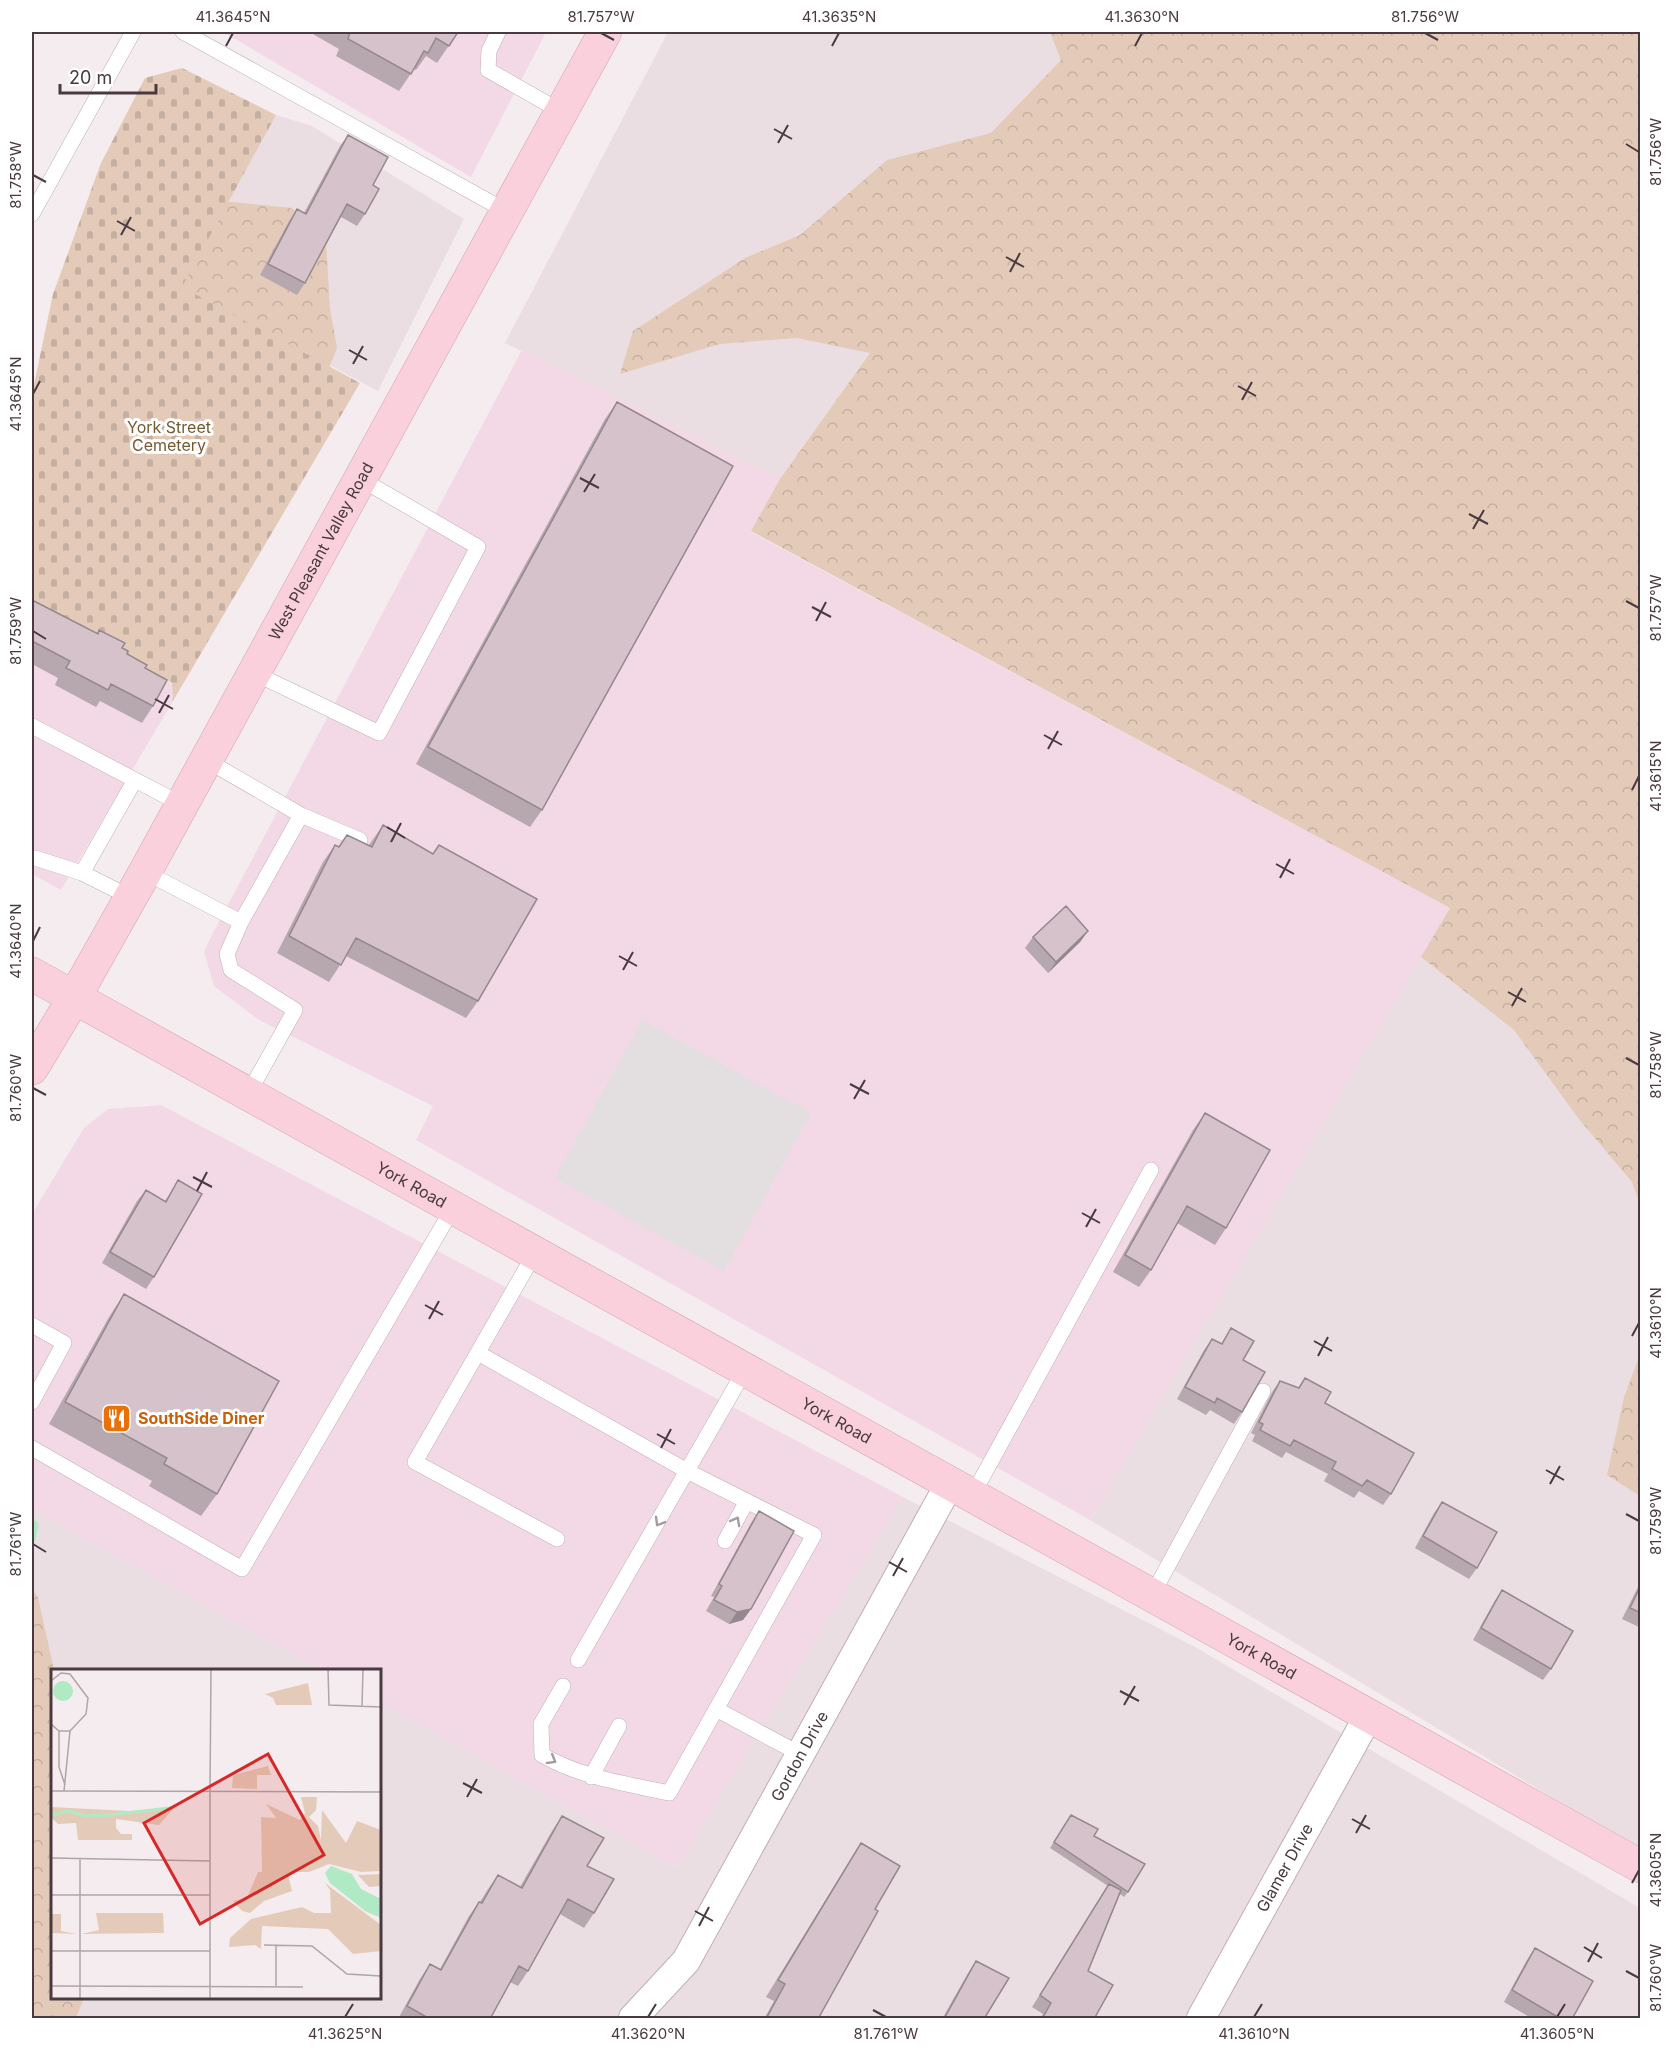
<svg xmlns="http://www.w3.org/2000/svg" width="1672" height="2050" font-family="Inter,sans-serif">
	<style>
		.residential { fill: #ebdee3 }
		.commercial { fill: #f3d9e5 }
		.forest { fill: url(#forest-crowns) }
		.cemetery { fill: url(#cemetery-stones) }
		.parking { fill: #e3dfe1 }
		.lines { fill: none; stroke-linecap: round; stroke-linejoin: round }
		.stream { stroke: #afeac5; stroke-width: 9 }
		.lane-casing { stroke: #bfafb5; stroke-width: 16 }
		.street-casing { stroke: #bfafb5; stroke-width: 30 }
		.secondary-casing { stroke: #d2a2b1; stroke-width: 34 }
		.lane { stroke: #fff; stroke-width: 15 }
		.street { stroke: #fff; stroke-width: 28 }
		.secondary { stroke: #fad0dc; stroke-width: 33 }
		.wall { fill: #b7a7ae }
		.shaded-wall { fill: #95888d }
		.building { fill: #d5c2ca; stroke: #95888d; stroke-width: 1.5 }
		.oneway { stroke: #a49ca0 }
		.ticks { fill: none; stroke: #483a40; stroke-width: 2 }
		.labels { text-anchor: middle; stroke-width: 6; stroke-linejoin: round; paint-order: stroke }
		.park-label { font-size: 16px; fill: #745932; stroke: #fff }
		.street-label { font-size: 16px; fill: #483a40; stroke: #fff }
		.food-label { font-size: 16px; font-weight: bold; fill: #c56008; stroke: #fff; text-anchor: start }
		.inset-river { fill: none; stroke: #afeac5; stroke-width: 3 }
		.inset-road { fill: none; stroke: #afa5a8; stroke-width: 1.5 }
		.view { fill: #d62828; fill-opacity: 0.15; stroke: #d62828; stroke-width: 3 }
		.inset-edge { fill: none; stroke: #483a40; stroke-width: 3 }
		.neatline { fill: none; stroke: #483a40; stroke-width: 2 }
		.ticks-label { font-size: 15px; text-anchor: middle; fill: #483a40 }
	</style>
	<defs>
		<pattern id="forest-crowns" width="20" height="18" patternUnits="userSpaceOnUse" patternTransform="scale(1.5)"><rect width="20" height="18" fill="#e4cbb9"/><path d="M2 6a3 3 0 1 1 6 0M12 15a3 3 0 1 1 6 0" fill="none" stroke="#c5afa0"/></pattern>
		<pattern id="cemetery-stones" width="16" height="16" patternUnits="userSpaceOnUse" patternTransform="scale(1.5)"><rect width="16" height="16" fill="#e4cbb9"/><path d="M2 7V4a2 2 0 0 1 4 0v3zM10 15v-3a2 2 0 0 1 4 0v3z" fill="#c5afa0"/></pattern>
	</defs>
	<rect width="100%" height="100%" fill="#f4ecee"/>
	<!-- residential -->
	<path class="residential" d="M668,32H1640V1850L1090,1520L1450,908L751,531L779,479L505,343Z
		M276,115L312,126L464,219L378,391L182,287Z
		M903,1497L1195,1647L1640,1908V2018H32V1509L322,1670H52V1998H380V1702L677,1867Z"/>
	<!-- commercial -->
	<path class="commercial" d="M223,32H546L471,177Z
		M522,350L780,479L751,532L1450,908L1090,1520L416,1140L433,1106L259,1020L214,986L204,952L212,935Z
		M32,605L172,684L173,701L61,890L32,874Z
		M161,1105L903,1497L677,1867L380,1702V1670H322L32,1509V1214L84,1128L108,1109Z"/>
	<!-- forest -->
	<path class="forest" d="M1050,32H1640V1205L1632,1182L1578,1118L1514,1030L1421,957L1450,908L751,531L780,479L870,353L797,338L720,344L620,374L633,331L745,258L800,235L887,160L991,133L1061,60Z
		M202,199L292,208L326,241L330,309L337,348L316,400L66,473Z
		M1640,1354V1496L1607,1475L1624,1397Z
		M32,1589L38,1597L54,1670L52,1998H84L76,2018H32Z"/>
	<!-- cemetery -->
	<path class="cemetery" d="M182,68L276,115L182,287L360,383L173,701L172,683L32,605V394L53,294L101,163L145,78Z"/>
	<!-- parking -->
	<path class="parking" d="M642,1020L811,1113L724,1271L555,1178Z"/>
	<g class="lines">
		<!-- stream -->
		<path class="stream" d="M32,1537L34,1525"/>
		<defs>
			<path id="lane" d="M183,32L506,211
				M498,32L489,51L488,70L562,112
				M32,214L133,32
				M254,673L379,733L478,547L359,478
				M32,726L181,804
				M301,815L360,840
				M35,858L82,873L130,897
				M145,872L241,922L301,815L206,760
				M82,873L135,780
				M241,922L227,954L231,970L295,1010L248,1094
				M535,1253L415,1462L557,1539
				M32,1325L64,1343L32,1402
				M478,1353L689,1472L814,1535L669,1793C623,1783 583,1778 542,1755L541,1724L563,1686
				M32,1448L242,1569L453,1208
				M972,1496L1151,1170
				M725,1541L747,1501
				M1152,1595L1263,1391
				M578,1660L745,1370
				M716,1709L800,1754
				M591,1777L619,1726"/>
			<g id="street">
				<path id="s1" d="M633,2018L686,1961L950,1483"/>
				<path id="s2" d="M1201,2018L1369,1715"/>
			</g>
			<g id="secondary">
				<path id="s3" d="M32,974L1640,1866"/>
				<path id="s4" d="M32,1068L74,998L145,872L605,32"/>
			</g>
		</defs>
		<!-- lane casing -->
		<use href="#lane" class="lane-casing"/>
		<!-- street casing -->
		<use href="#street" class="street-casing"/>
		<!-- secondary casing -->
		<use href="#secondary" class="secondary-casing"/>
		<!-- lane -->
		<use href="#lane" class="lane"/>
		<!-- street -->
		<use href="#street" class="street"/>
		<!-- secondary -->
		<use href="#secondary" class="secondary"/>
	</g>
	<!-- wall -->
	<path class="wall" d="M312,32H458L437,63L426,56L416,70L414,69L399,91L336,56L339,49L311,33Z
		M348,135L373,185L365,214L357,226L341,217L305,283L297,295L260,275L289,221L297,209L304,213L340,146Z
		M617,402L542,810L530,827L416,764L605,419Z
		M32,600L97,633L99,630L122,648L127,654L145,668L153,706L142,723L100,701L96,707L55,685L58,678L32,664Z
		M383,825L433,854L439,845L478,1001L466,1018L346,956L329,982L277,953L323,862L335,845L339,847L369,845Z
		M1088,931L1080,942L1048,973L1025,948L1033,937Z
		M1205,1113L1226,1228L1215,1245L1177,1223L1151,1270L1139,1287L1113,1272L1193,1130Z
		M178,1180L154,1277L146,1289L102,1263L137,1201L146,1190L165,1201Z
		M124,1294L217,1494L201,1516L149,1486L152,1481L49,1424L109,1317Z
		M1231,1328L1243,1360L1242,1412L1234,1424L1210,1410L1206,1415L1177,1399L1204,1350L1212,1339L1221,1344Z
		M1305,1378L1391,1494L1383,1505L1359,1491L1354,1498L1324,1481L1328,1474L1286,1452L1282,1458L1252,1441L1255,1435L1251,1433L1272,1392L1280,1381L1298,1388Z
		M1442,1502L1477,1568L1469,1579L1415,1548L1434,1513Z
		M759,1511L751,1609L743,1620L729,1624L706,1611L714,1597L711,1596L751,1523Z
		M1641,1581V1628L1622,1619Z
		M1502,1590L1551,1669L1543,1680L1473,1640L1494,1602Z
		M562,1816L587,1866L594,1913L584,1928L560,1914L528,1971L518,1986L510,1982L490,2019H398L420,1979L430,1964L440,1969L469,1916L479,1902H480L488,1889L498,1875L520,1887L552,1831Z
		M1067,1821L1094,1836L1128,1892L1124,1897L1120,1894L1088,1971L1094,2019H1040L1043,2014L1032,2007L1108,1886L1050,1848Z
		M861,1843L875,1909L818,2019H764L774,2001L766,1997L850,1860Z
		M1535,1948L1572,2019H1533L1504,2002L1527,1960Z
		M976,1961L984,2019H942L968,1973Z"/>
	<!-- shaded-wall -->
	<path class="shaded-wall" d="M1088,931L1080,942L1048,973L1056,962Z
		M751,1609L743,1620L729,1624L737,1612Z"/>
	<!-- building -->
	<path class="building" d="M350,32H458L449,46L436,38L428,53L424,51L411,74L348,39Z
		M348,135L388,157L373,185L379,189L365,214L347,204L305,283L268,264L297,209L306,214Z
		M617,402L733,466L542,810L428,747Z
		M32,600L98,634L99,630L125,643L122,648L128,651L127,654L147,665L145,668L167,680L153,706L111,684L108,690L66,668L70,661L32,641Z
		M383,825L433,854L439,845L537,899L478,1001L356,938L341,965L289,936L335,845L339,847L347,835L372,847Z
		M1066,906L1088,931L1056,962L1033,937Z
		M1205,1113L1270,1150L1226,1228L1187,1206L1151,1270L1125,1255Z
		M178,1180L202,1194L154,1277L110,1252L146,1190L166,1202Z
		M124,1294L279,1381L217,1494L164,1464L167,1458L65,1402Z
		M1231,1328L1254,1341L1243,1360L1265,1372L1242,1412L1217,1398L1215,1403L1185,1387L1212,1339L1222,1344Z
		M1305,1378L1331,1392L1325,1403L1414,1453L1391,1494L1367,1480L1362,1486L1332,1469L1336,1462L1294,1440L1290,1446L1260,1430L1263,1424L1259,1422L1280,1381L1299,1388Z
		M1442,1502L1497,1532L1477,1568L1423,1536Z
		M759,1511L794,1531L751,1609L737,1612L714,1600L722,1586L719,1584Z
		M1641,1585V1613L1630,1608Z
		M1502,1590L1573,1631L1551,1669L1481,1628Z
		M1071,1815L1098,1829L1094,1836L1145,1864L1128,1892L1054,1842Z
		M562,1816L604,1838L587,1866L614,1879L594,1913L568,1899L528,1971L519,1966L490,2019H430L407,2006L430,1964L441,1970L479,1902L482,1903L498,1875L522,1888Z
		M861,1843L900,1866L875,1909L878,1911L818,2019H766L785,1984L778,1980Z
		M1109,1884L1121,1890L1088,1971L1113,1985L1094,2019H1042L1051,2003L1040,1995Z
		M1535,1948L1593,1981L1572,2019H1561L1512,1990Z
		M976,1961L1009,1978L984,2019H944Z"/>
	<!-- one-way arrows -->
	<defs><path id="oneway-chevron" d="M-2-3.5L2.5 0L-2 3.5" fill="none" stroke-width="1.6" stroke-linecap="round" stroke-linejoin="round" transform="scale(1.5)"/></defs>
	<g class="oneway">
		<use href="#oneway-chevron" transform="translate(736 1521) rotate(-61)"/>
		<use href="#oneway-chevron" transform="translate(659 1522) rotate(120)"/>
		<use href="#oneway-chevron" transform="translate(552 1760) rotate(31)"/>
	</g>
	<!-- ticks -->
	<path class="ticks" d="M601,33L614,40M1425,33L1438,40M226,46L233,33M832,46L839,33M1135,46L1142,33M774,129L792,139M778,143L788,125M1626,144L1639,152M33,175L46,182M117,221L135,231M121,235L131,217M1006,257L1024,267M1010,272L1020,253M349,350L367,360M353,364L363,346M1238,386L1256,396M33,394L40,381M1242,400L1252,382M580,478L599,488M584,492L595,474M1469,514L1488,524M1473,529L1484,510M1626,601L1639,608M812,607L831,617M816,621L826,602M33,631L46,639M155,699L173,709M159,713L169,695M1044,735L1062,745M1048,749L1058,731M1632,790L1639,776M387,827L405,838M391,842L401,823M1276,864L1294,874M1280,878L1290,859M33,941L40,927M619,956L637,966M623,970L633,952M1508,992L1526,1002M1512,1006L1522,988M1626,1058L1639,1065M850,1084L869,1094M33,1088L46,1095M854,1099L865,1080M193,1177L212,1187M197,1191L207,1172M1082,1213L1100,1223M1086,1227L1096,1209M425,1305L443,1315M429,1319L439,1301M1632,1336L1639,1323M1314,1341L1332,1351M1318,1356L1328,1337M657,1434L675,1444M661,1448L671,1429M1546,1470L1564,1480M1550,1484L1560,1466M1626,1514L1639,1521M33,1544L46,1552M889,1562L907,1572M893,1576L903,1558M1120,1691L1139,1701M1124,1705L1135,1686M463,1783L482,1793M467,1797L477,1779M1352,1819L1370,1829M1356,1833L1366,1815M1632,1883L1639,1870M695,1911L713,1921M699,1926L709,1907M1584,1947L1602,1958M1588,1962L1598,1943M1626,1971L1639,1978M873,2010L886,2017M345,2017L353,2004M648,2017L656,2004M1254,2017L1262,2004M1557,2017L1565,2004"/>
	<!-- icons -->
	<defs>
		<symbol id="restaurant-square" viewBox="-11 -11 22 22"><rect x="-9" y="-9" width="18" height="18" rx="4" fill="#e8710a" stroke="#fff"/><path d="M-5-6h1v4h1v-4h1v4h1v-4h1v5L-1.5 .5V6h-2V.5L-5-1ZM5-6V6H3V1.5H1.5Q1.5-4 5-6Z" fill="#fff"/></symbol>
	</defs>
	<g fill-rule="evenodd">
		<use href="#restaurant-square" x="100" y="1402" width="33" height="33"/>
	</g>
	<g class="labels">
		<!-- park labels -->
		<g class="park-label">
			<text x="169" y="433">York Street<tspan x="169" dy="18">Cemetery</tspan></text>
		</g>
		<!-- street labels -->
		<g class="street-label">
			<text dy="6" stroke="none"><textPath href="#s4" startOffset="592">West Pleasant Valley Road</textPath></text>
			<text dy="6" stroke="none"><textPath href="#s3" startOffset="434">York Road</textPath></text>
			<text dy="6" stroke="none"><textPath href="#s3" startOffset="920">York Road</textPath></text>
			<text dy="6" stroke="none"><textPath href="#s3" startOffset="1406">York Road</textPath></text>
			<text dy="6" stroke="none"><textPath href="#s1" startOffset="312">Gordon Drive</textPath></text>
			<text dy="6" stroke="none"><textPath href="#s2" startOffset="172">Glamer Drive</textPath></text>
		</g>
		<!-- food labels -->
		<g class="food-label">
			<text x="138" y="1424">SouthSide Diner</text>
		</g>
	</g>
	<!-- overview -->
	<g transform="translate(51 1669)">
		<rect width="330" height="330" fill="#f4ecee"/>
		<path d="M45,244H112L113,264L30,265L48,261ZM0,245H10V262L26,265L0,264Z" fill="#e4cbb9"/>
		<path d="M257,14L261,36H225L222,29L214,25ZM250,128H266L265,141L258,148L267,157L270,171L271,141L295,174L306,152L330,161V202L310,203L278,195L258,203H240L237,206L241,222L213,232L199,244L191,242L182,232L196,229L207,203H211L210,148L225,149L215,135L249,151L254,144ZM0,138L78,142L123,139L108,156L65,150V159L70,165H81V171H27L25,154L7,155L0,148ZM330,205V217L318,218L307,206ZM274,214L330,256V282L302,285L277,260L211,257L210,280L204,276L178,278L179,269L200,250L251,238L263,244H280L279,221Z" fill="#e4cbb9"/>
		<path d="M217,97L220,106H206V120L181,119L182,106Z" fill="#e4cbb9"/>
		<path d="M2 22a10 10 0 1 1 20 0a10 10 0 1 1-20 0ZM280,197L301,205L310,220L330,230V249L314,242L279,214L274,204Z" fill="#afeac5"/>
		<path class="inset-river" d="M0,146L18,142L35,147L59,146L126,138"/>
		<path class="inset-road" d="M277,0L278,36L330,38M0,12L10,4L19,5L37,29L35,45L19,62H8L0,55M311,38L312,0M8,62V98L14,116M0,122L330,123M13,122L19,62M159,123L160,0M0,189L159,192M0,226H159M213,276L261,277L296,305L330,307M225,277V317M0,282H159M0,317L252,318M29,330V189M159,330V123"/>
		<path class="view" d="M217,85L273,186L149,255L93,154Z"/>
		<rect width="330" height="330" class="inset-edge"/>
	</g>
	<!-- border -->
	<rect width="1672" height="2050" fill="none" stroke="#ffffff" stroke-width="66"/>
	<!-- scale -->
	<path d="M60 84v9h96v-9" fill="none" stroke="#483a40" stroke-width="3"/>
	<text x="69" y="84" font-size="18" fill="#483a40" stroke="#ffffff" stroke-width="4.5" paint-order="stroke">20 m</text>
	<rect x="33" y="33" width="1606" height="1984" class="neatline"/>
	<g class="ticks-label">
		<text x="233" y="22">41.3645°N</text>
		<text x="601" y="22">81.757°W</text>
		<text x="839" y="22">41.3635°N</text>
		<text x="1142" y="22">41.3630°N</text>
		<text x="1425" y="22">81.756°W</text>
		<text transform="translate(1656 152) rotate(-90)" y="5">81.756°W</text>
		<text transform="translate(16 175) rotate(-90)" y="5">81.758°W</text>
		<text transform="translate(16 394) rotate(-90)" y="5">41.3645°N</text>
		<text transform="translate(1656 608) rotate(-90)" y="5">81.757°W</text>
		<text transform="translate(16 631) rotate(-90)" y="5">81.759°W</text>
		<text transform="translate(1656 776) rotate(-90)" y="5">41.3615°N</text>
		<text transform="translate(16 941) rotate(-90)" y="5">41.3640°N</text>
		<text transform="translate(1656 1065) rotate(-90)" y="5">81.758°W</text>
		<text transform="translate(16 1088) rotate(-90)" y="5">81.760°W</text>
		<text transform="translate(1656 1323) rotate(-90)" y="5">41.3610°N</text>
		<text transform="translate(1656 1521) rotate(-90)" y="5">81.759°W</text>
		<text transform="translate(16 1544) rotate(-90)" y="5">81.761°W</text>
		<text transform="translate(1656 1870) rotate(-90)" y="5">41.3605°N</text>
		<text transform="translate(1656 1978) rotate(-90)" y="5">81.760°W</text>
		<text x="345" y="2039">41.3625°N</text>
		<text x="648" y="2039">41.3620°N</text>
		<text x="886" y="2039">81.761°W</text>
		<text x="1254" y="2039">41.3610°N</text>
		<text x="1557" y="2039">41.3605°N</text>
	</g>
</svg>
